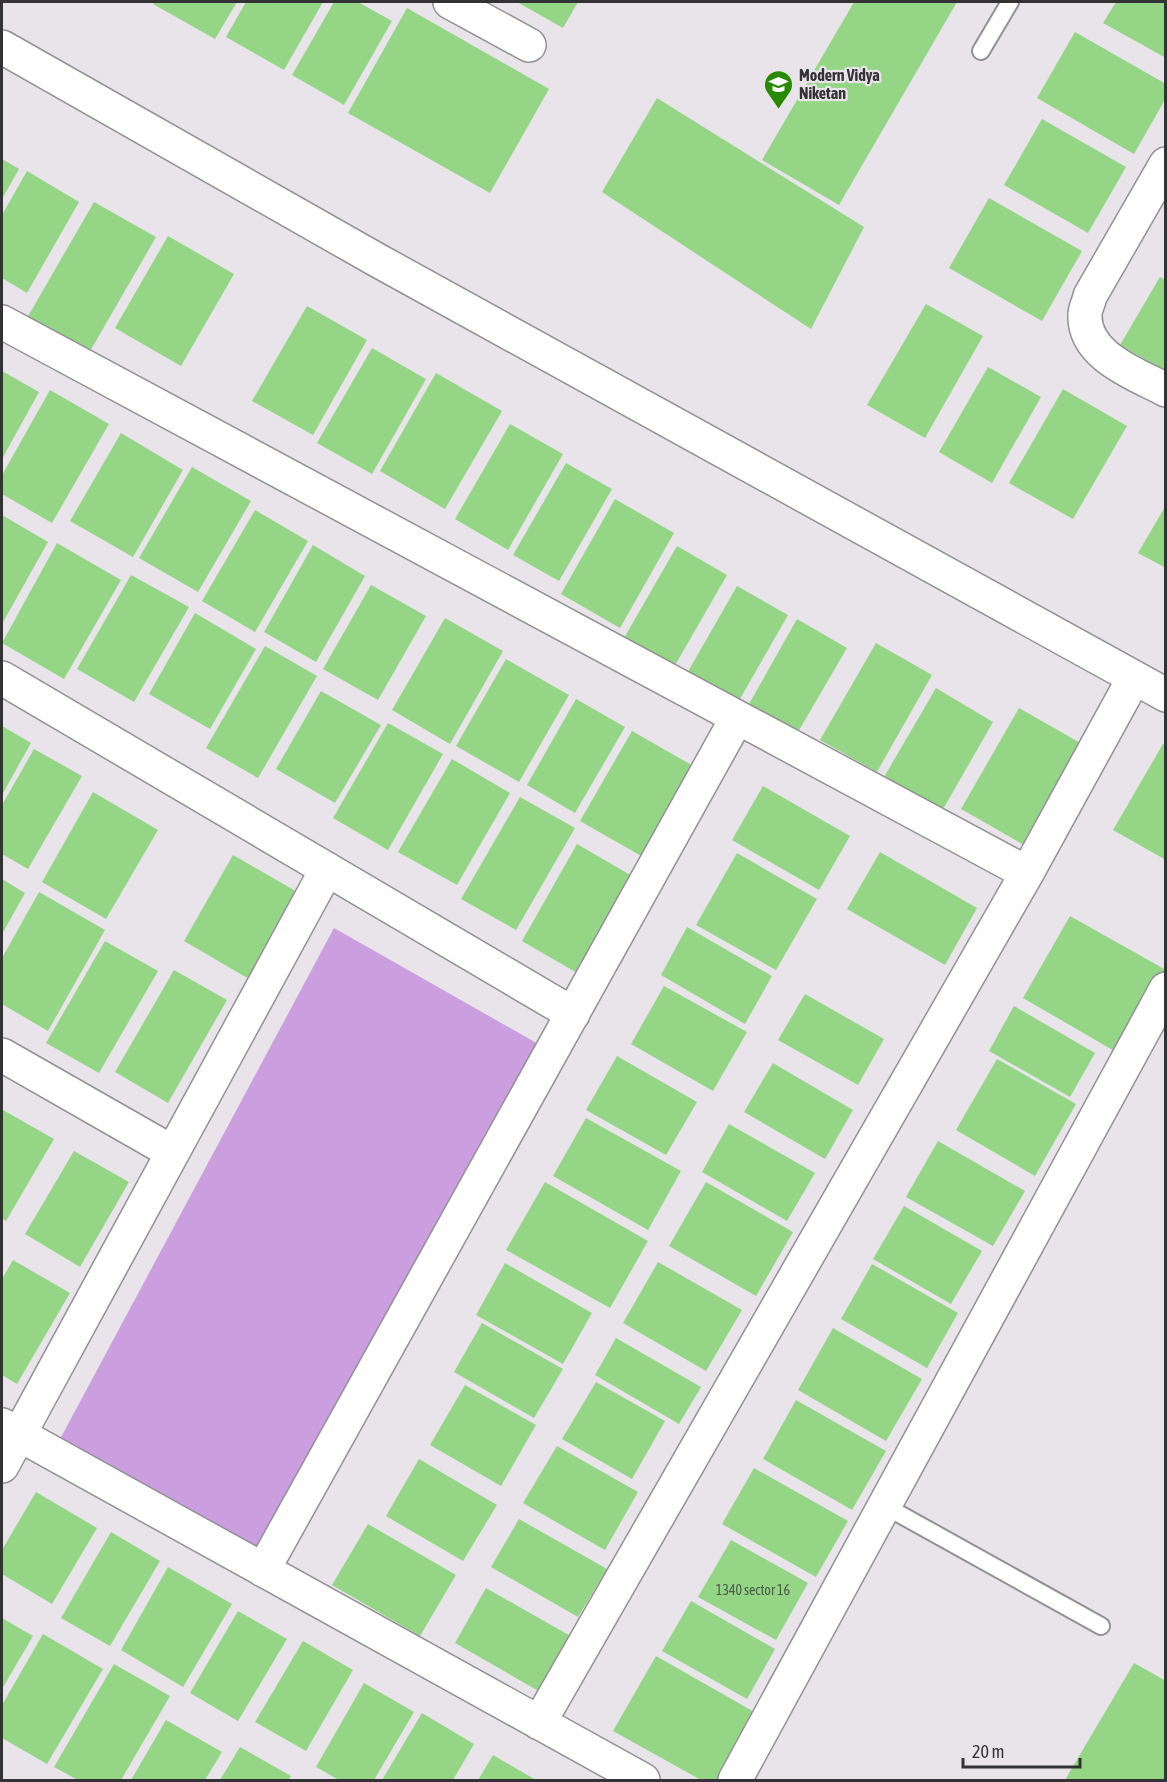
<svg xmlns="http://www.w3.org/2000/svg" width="1167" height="1782" font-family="'Asap Condensed',sans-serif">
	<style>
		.green { fill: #cb9fdf }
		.building { fill: #94d686 }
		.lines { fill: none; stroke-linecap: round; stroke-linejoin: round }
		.service-casing { stroke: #939095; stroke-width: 20 }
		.minor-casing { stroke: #939095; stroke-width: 36 }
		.tertiary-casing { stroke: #939095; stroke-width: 36 }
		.service { stroke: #fff; stroke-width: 16 }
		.minor { stroke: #fff; stroke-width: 33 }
		.tertiary { stroke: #fff; stroke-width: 33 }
		.labels { text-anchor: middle; stroke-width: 4.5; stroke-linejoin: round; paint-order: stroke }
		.number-label { font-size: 14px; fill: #4b5b48 }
		.poi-label { font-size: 16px; font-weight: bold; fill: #333234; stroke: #e8e4ea; text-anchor: start }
	</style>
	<rect width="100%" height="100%" fill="#e8e4ea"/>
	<!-- green -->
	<path class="green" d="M334,928L540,1045L263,1554L59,1441Z"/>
	<!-- building -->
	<path class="building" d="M155,2H237L215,39L153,4Z
		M246,2H323L284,70L226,37Z
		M334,2H358L392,21L344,105L292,75Z
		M517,2H578L563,28Z
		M854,2H957L839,205L762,160Z
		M1116,2H1166V58L1103,23Z
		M407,8L549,89L490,193L348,113Z
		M1075,32L1166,84V98L1134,154L1037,98Z
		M657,98L864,227L811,329L602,192Z
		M1042,119L1126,167L1088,233L1004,185Z
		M2,159L19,169L2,199Z
		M27,171L79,202L27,293L2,278V215Z
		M989,198L1082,251L1042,321L949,268Z
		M94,202L156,237L89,353L27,318Z
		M168,236L234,274L181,366L115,328Z
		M1160,277L1166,280V371L1120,345Z
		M926,304L983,336L925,438L867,405Z
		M307,306L367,340L313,435L252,401Z
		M372,348L426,379L372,474L317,443Z
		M988,367L1041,397L992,483L939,452Z
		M2,371L39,392L2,459Z
		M436,373L502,411L445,509L380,471Z
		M1063,389L1127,426L1073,519L1009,483Z
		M50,390L109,424L52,523L2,494V475Z
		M510,424L563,454L508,550L455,519Z
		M121,433L183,470L133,557L70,521Z
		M566,463L612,489L559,581L513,555Z
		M192,467L251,501L198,592L139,558Z
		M615,499L674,533L620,628L561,594Z
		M1166,505V568L1138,553Z
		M255,510L308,541L255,632L202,601Z
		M2,515L48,542L2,624Z
		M57,543L121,580L64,679L2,643Z
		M313,545L365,576L316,662L264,632Z
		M677,546L727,575L670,674L620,645Z
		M131,575L189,607L134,702L77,669Z
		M371,585L426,616L378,700L323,669Z
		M737,586L788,615L733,711L682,682Z
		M195,613L256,649L210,729L149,694Z
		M445,618L503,651L450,744L392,710Z
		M797,619L847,648L798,732L749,704Z
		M876,643L932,675L877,772L820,740Z
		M265,646L317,676L258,778L206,748Z
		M506,659L569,695L519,782L456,746Z
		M936,688L993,722L938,818L880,784Z
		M321,691L381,725L335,803L276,769Z
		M576,699L625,727L575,813L527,785Z
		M1019,708L1082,744L1024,845L961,809Z
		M388,723L443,754L388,850L333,818Z
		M2,726L31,743L2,795Z
		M632,731L695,767L643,857L580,821Z
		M1163,744L1166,745V860L1113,830Z
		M34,749L82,776L28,869L2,854V805Z
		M452,759L510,793L457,885L398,852Z
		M763,786L850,836L819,890L732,840Z
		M93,792L158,830L106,919L42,882Z
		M520,797L575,828L516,930L461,899Z
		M577,844L639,880L584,977L522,941Z
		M880,852L977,908L945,965L847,909Z
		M737,853L817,899L776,970L696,925Z
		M233,855L299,893L249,979L184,941Z
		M2,879L25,893L2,934Z
		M39,892L105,930L48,1031L2,1004V958Z
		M1070,916L1166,970V981L1123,1056L1023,998Z
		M687,927L772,976L745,1024L661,975Z
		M105,941L158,971L99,1073L46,1043Z
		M174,970L227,1000L168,1103L115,1072Z
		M664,986L747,1032L713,1091L631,1044Z
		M805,994L884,1039L858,1085L778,1040Z
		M1014,1006L1095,1053L1070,1097L989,1051Z
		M617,1056L697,1102L666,1155L586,1110Z
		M997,1059L1076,1104L1035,1176L956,1130Z
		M773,1063L853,1110L825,1159L744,1112Z
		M3,1110L54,1139L6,1221L2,1218Z
		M586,1118L681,1171L648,1230L553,1176Z
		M729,1124L815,1173L787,1221L702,1172Z
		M938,1141L1025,1191L993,1246L906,1197Z
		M74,1151L129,1182L80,1267L25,1234Z
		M545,1182L648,1241L610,1308L506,1250Z
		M706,1182L793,1232L756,1296L669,1246Z
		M904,1206L982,1251L951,1304L873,1259Z
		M13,1260L70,1293L17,1384L2,1375V1279Z
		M658,1262L742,1310L706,1371L623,1323Z
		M505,1263L592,1313L563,1364L476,1315Z
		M872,1264L958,1313L927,1368L841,1319Z
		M482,1323L563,1369L534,1418L454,1372Z
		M833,1328L922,1379L886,1441L798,1390Z
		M616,1338L701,1387L679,1424L595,1375Z
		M596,1382L665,1421L632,1479L562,1439Z
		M465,1385L536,1425L501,1486L430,1445Z
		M796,1400L886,1451L852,1510L763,1459Z
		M557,1446L638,1492L605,1550L523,1503Z
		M419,1459L497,1505L463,1561L386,1516Z
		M754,1468L848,1521L816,1577L722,1524Z
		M36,1492L97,1528L52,1604L2,1574V1550Z
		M519,1519L607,1569L578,1617L491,1567Z
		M368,1524L456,1575L420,1636L332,1585Z
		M111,1532L160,1561L110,1646L61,1618Z
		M731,1540L808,1583L776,1640L698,1597Z
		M168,1567L232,1604L183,1687L121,1650Z
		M486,1588L574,1638L542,1693L455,1643Z
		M691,1601L775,1649L747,1699L662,1651Z
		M238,1611L287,1639L238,1721L190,1693Z
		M2,1618L33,1636L2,1689Z
		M43,1634L103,1669L47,1764L2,1738V1705Z
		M303,1641L353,1670L306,1751L255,1722Z
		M656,1656L756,1713L718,1780H701L613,1731Z
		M1134,1663L1166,1681V1780H1065Z
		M114,1664L170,1696L121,1780H78L54,1767Z
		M364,1683L414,1712L374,1780H339L316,1767Z
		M422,1713L474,1744L453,1780H382Z
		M166,1720L222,1752L205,1780H131Z
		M240,1747L291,1776L289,1780H220Z
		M493,1755L536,1780H478Z"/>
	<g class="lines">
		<defs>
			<path id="service" d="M981,51L1010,2
				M885,1506L1101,1626"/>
			<path id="minor" d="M450,2L529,45
				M1166,164L1090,296C1089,302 1085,309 1085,314C1083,356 1136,374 1166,390
				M2,322L1027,873
				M2,678L573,1014
				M2,1055L172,1152
				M2,1425L643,1780
				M2,1466L327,869
				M263,1570L737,718
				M539,1723L1027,873L1134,678
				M735,1780L1166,989"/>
			<path id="tertiary" d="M2,47L377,260L1166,695"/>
		</defs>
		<!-- service casing -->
		<use href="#service" class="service-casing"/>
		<!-- minor casing -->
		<use href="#minor" class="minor-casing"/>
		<!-- tertiary casing -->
		<use href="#tertiary" class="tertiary-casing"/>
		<!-- service -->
		<use href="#service" class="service"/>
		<!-- minor -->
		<use href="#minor" class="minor"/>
		<!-- tertiary -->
		<use href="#tertiary" class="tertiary"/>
	</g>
	<!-- icons -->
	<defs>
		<symbol id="school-pin" viewBox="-11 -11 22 30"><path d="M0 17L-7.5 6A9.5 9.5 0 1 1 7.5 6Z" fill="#278a00" stroke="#e8e4ea"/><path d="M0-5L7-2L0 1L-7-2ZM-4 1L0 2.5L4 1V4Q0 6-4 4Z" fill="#fff"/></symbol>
	</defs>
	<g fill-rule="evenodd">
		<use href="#school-pin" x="762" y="68" width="33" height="45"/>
	</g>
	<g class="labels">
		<!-- number labels -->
		<g class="number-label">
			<text x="753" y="1595">1340 sector 16</text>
		</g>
		<!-- poi labels -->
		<g class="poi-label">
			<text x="799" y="81">Modern Vidya<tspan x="799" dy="18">Niketan</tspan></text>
		</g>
	</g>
	<!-- border -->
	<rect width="1167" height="1782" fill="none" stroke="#333234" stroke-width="6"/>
	<!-- scale -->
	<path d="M963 1758v9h117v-9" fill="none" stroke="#333234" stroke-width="3"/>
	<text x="972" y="1758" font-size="18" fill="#333234" stroke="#e8e4ea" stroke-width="4.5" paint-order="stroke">20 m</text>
</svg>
